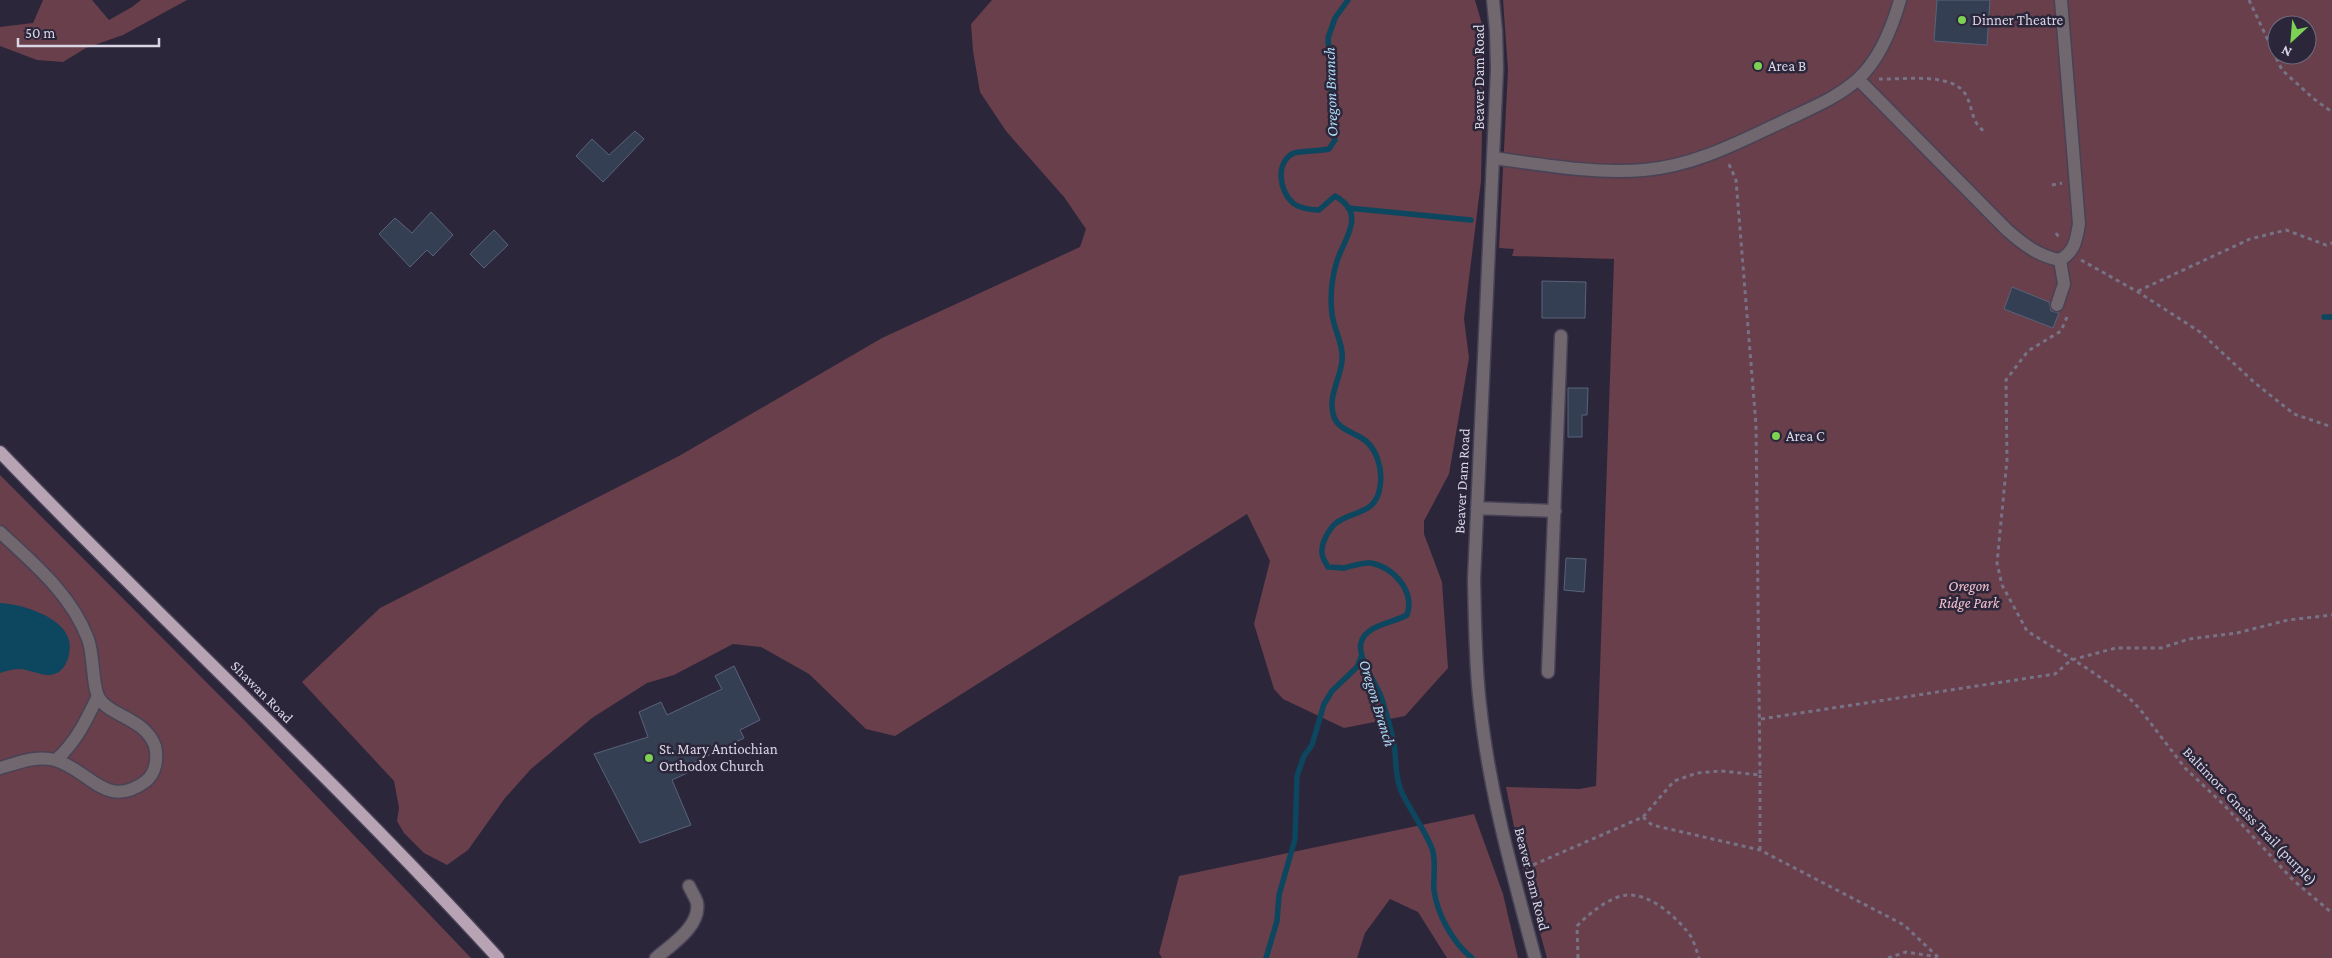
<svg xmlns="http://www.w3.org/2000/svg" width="2332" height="958" font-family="'Crimson Pro',serif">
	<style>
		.green { fill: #683f4a; fill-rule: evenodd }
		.water { fill: #0d465f }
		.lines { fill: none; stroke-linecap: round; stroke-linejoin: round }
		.stream { stroke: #0d465f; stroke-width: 5.5 }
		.building { fill: #353f54; stroke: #58637a }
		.minor-casing { stroke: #484256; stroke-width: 15 }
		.major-casing { stroke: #484256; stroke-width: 15 }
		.path { stroke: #777285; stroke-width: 3; stroke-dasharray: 4 4; stroke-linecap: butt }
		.minor { stroke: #70676f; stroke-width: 12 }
		.major { stroke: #b7a3b4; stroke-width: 12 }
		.poi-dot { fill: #7dd154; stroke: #2c263b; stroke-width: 2 }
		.labels { text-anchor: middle; stroke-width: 5; stroke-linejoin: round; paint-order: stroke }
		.poi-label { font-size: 15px; fill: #d9d5e4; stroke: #2c263b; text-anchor: start }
		.street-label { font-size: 15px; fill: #d9d5e4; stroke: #2c263b }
		.park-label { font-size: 15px; font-style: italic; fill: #f5c2ce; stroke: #2c263b }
		.water-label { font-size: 16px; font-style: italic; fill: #acdaf4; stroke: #2c263b }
	</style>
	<rect width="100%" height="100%" fill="#2c263b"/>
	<!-- green -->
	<path class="green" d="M43,0H92L109,20L132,7L141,0H187L123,35L86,48L63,62L37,60L0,46V27L33,23Z
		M992,0H1475L1484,31L1481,181L1464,319L1469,358L1449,474L1424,521V534L1442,582L1448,668L1405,716L1344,728L1283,699L1274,689L1254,624L1270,561L1247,514L895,736L866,729L809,674L761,647L733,644L674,675L647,683L592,718L531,769L505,798L468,850L447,865L424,853L404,833L397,821L399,808L394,781L302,682L380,608L679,456L882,338L1080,247L1086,229L1064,197L1006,131L980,92L973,51L971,24Z
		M1503,0H2332V958H1547L1523,871L1506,787L1579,789L1596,786L1614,259L1512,256L1514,249L1499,248L1508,70ZM2277,25H2307V55H2277Z
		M0,475L245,721L471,958H0Z
		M1474,814L1503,894L1518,958H1447L1418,912L1390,899L1365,933L1357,958H1162L1159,953L1179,876Z"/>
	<!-- water -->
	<path class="water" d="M0,603C25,604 78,621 69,654C68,660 65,667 60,671C48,681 32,669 19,669C13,669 6,671 0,673Z"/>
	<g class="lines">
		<!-- stream -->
		<path class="stream" d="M1348,0L1335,18L1328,38L1335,140L1329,149C1320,151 1300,151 1294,153C1275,162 1279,191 1293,203C1299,208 1311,210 1319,210L1335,196C1367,214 1345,237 1337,261C1332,277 1330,297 1332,314C1334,330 1344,345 1342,361C1340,380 1327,397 1334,417C1338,428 1351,432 1360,437C1377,446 1383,469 1380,487C1376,515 1353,510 1336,523C1329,529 1321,543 1322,553C1322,558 1326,563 1328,567C1333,567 1339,568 1344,568C1353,566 1362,562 1371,563C1395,568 1415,592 1407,615C1393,623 1365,625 1361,643C1357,657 1377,685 1382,699C1385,710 1391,728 1393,739C1397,755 1394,771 1400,788C1407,807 1428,833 1433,852C1436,864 1433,878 1434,890C1437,914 1453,943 1472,958
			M1348,208L1471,220
			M2324,317H2332
			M1266,958L1277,921L1279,895L1295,839L1297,776L1304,756L1312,745L1324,704L1332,691L1357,667L1362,655"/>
	</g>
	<!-- building -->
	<path class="building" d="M1937,0H1990L1987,45L1934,41Z
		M635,131L644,139L603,182L576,156L592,139L609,155Z
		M431,212L453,235L433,256L427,250L410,267L379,234L395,218L412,233Z
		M494,230L508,245L484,268L470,254Z
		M1542,281L1586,282L1585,318H1542Z
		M2012,287L2049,302L2051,311L2059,313L2053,328L2004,309Z
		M1568,388H1588L1587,415H1582V437H1568Z
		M1566,558L1586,559L1584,592L1564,590Z
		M734,666L760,720L740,730L744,738L693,763L696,769L672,780L691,825L640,843L594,754L648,737L639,712L661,702L667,715L722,689L715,676Z"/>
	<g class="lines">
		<defs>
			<path id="minor" d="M1493,0L1496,31L1497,69L1474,579C1475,621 1475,663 1480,705C1489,791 1513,875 1535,958
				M1858,79L2007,230C2023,244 2038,256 2060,260C2075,251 2076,241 2079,224L2061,0
				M1494,158C1544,165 1594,174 1644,170C1695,166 1741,141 1786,120C1811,108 1837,98 1858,79C1880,59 1892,28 1900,0
				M2057,305L2064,284L2060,260
				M1477,508L1555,511
				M0,532C34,564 71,594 88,639C94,655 92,686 99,698C109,716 145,718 155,746C158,758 156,773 146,781C106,811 90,770 55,760C37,755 17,763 0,768
				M1548,672L1561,336
				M56,760C76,742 86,721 98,696
				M656,958C671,945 701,926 697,903C696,898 691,891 689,886"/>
			<path id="major" d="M0,452C164,623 339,783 498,958"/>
		</defs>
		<!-- minor casing -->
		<use href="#minor" class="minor-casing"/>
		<!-- major casing -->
		<use href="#major" class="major-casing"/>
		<!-- path -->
		<path class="path" d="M2249,0L2282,70L2314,99L2332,112
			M1879,79C1903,80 1955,71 1967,97C1973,110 1972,123 1984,131
			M2052,185L2062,183
			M2056,233L2060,239
			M2081,260L2138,292L2200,332L2255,383L2294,414L2332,427
			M2138,291L2250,239L2286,230L2326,245L2332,243
			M2067,317L2061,331L2028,351L2006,380L2007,460L1997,563L2002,585L2027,631L2088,669L2128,697L2139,708L2185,768L2224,805L2293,880L2332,913
			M1761,719L2055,674L2071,660L2116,648H2161L2189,639L2237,633L2288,620L2332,615
			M1643,817L1652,825L1760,850L1904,925L1939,958
			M1760,850V775
			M1526,868L1643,817L1674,781L1697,773L1721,771L1760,775L1756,425L1736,180L1728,162
			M1578,958L1577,926C1589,914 1602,903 1618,897C1643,888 1671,912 1686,930C1693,937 1696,949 1699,958
			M1888,958L1906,952L1938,957"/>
		<!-- minor -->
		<use href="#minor" class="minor"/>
		<!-- major -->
		<use href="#major" class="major"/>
	</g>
	<!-- markers -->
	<g class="poi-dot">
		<circle cx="1962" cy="20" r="5"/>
		<circle cx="1758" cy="66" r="5"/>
		<circle cx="1776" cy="436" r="5"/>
		<circle cx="649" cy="758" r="5"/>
	</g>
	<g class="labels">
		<!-- poi labels -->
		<g class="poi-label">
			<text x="1972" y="25">Dinner Theatre</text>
			<text x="1768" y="71">Area B</text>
			<text x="1786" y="441">Area C</text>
			<text x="659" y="754">St. Mary Antiochian<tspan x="659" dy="17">Orthodox Church</tspan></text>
		</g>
		<!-- street labels -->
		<g class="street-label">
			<text transform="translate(1479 77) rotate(-90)" y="5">Beaver Dam Road</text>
			<text transform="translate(1462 481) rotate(-87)" y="5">Beaver Dam Road</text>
			<text transform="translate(262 692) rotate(45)" y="5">Shawan Road</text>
			<text transform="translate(2250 816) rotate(46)" y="5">Baltimore Gneiss Trail (purple)</text>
			<text transform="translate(1532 879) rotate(76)" y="5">Beaver Dam Road</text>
		</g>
		<!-- park labels -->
		<g class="park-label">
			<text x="1969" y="591">Oregon<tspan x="1969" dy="17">Ridge Park</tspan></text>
		</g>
		<!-- water labels -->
		<g class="water-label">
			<text transform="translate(1330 92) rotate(-92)" y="6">Oregon Branch</text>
			<text transform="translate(1378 703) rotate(73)" y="6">Oregon Branch</text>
		</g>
	</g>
	<!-- north arrow -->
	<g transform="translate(2292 40) rotate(206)"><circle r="24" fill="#2c263b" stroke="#716c7f"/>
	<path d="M0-4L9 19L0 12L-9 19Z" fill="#7dd154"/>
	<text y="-8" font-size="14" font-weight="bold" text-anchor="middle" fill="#d9d5e4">N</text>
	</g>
	<!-- scale -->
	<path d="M18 38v8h141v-8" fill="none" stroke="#d9d5e4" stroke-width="2.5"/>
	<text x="25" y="38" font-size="15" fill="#d9d5e4" stroke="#2c263b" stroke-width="4" paint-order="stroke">50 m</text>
</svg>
